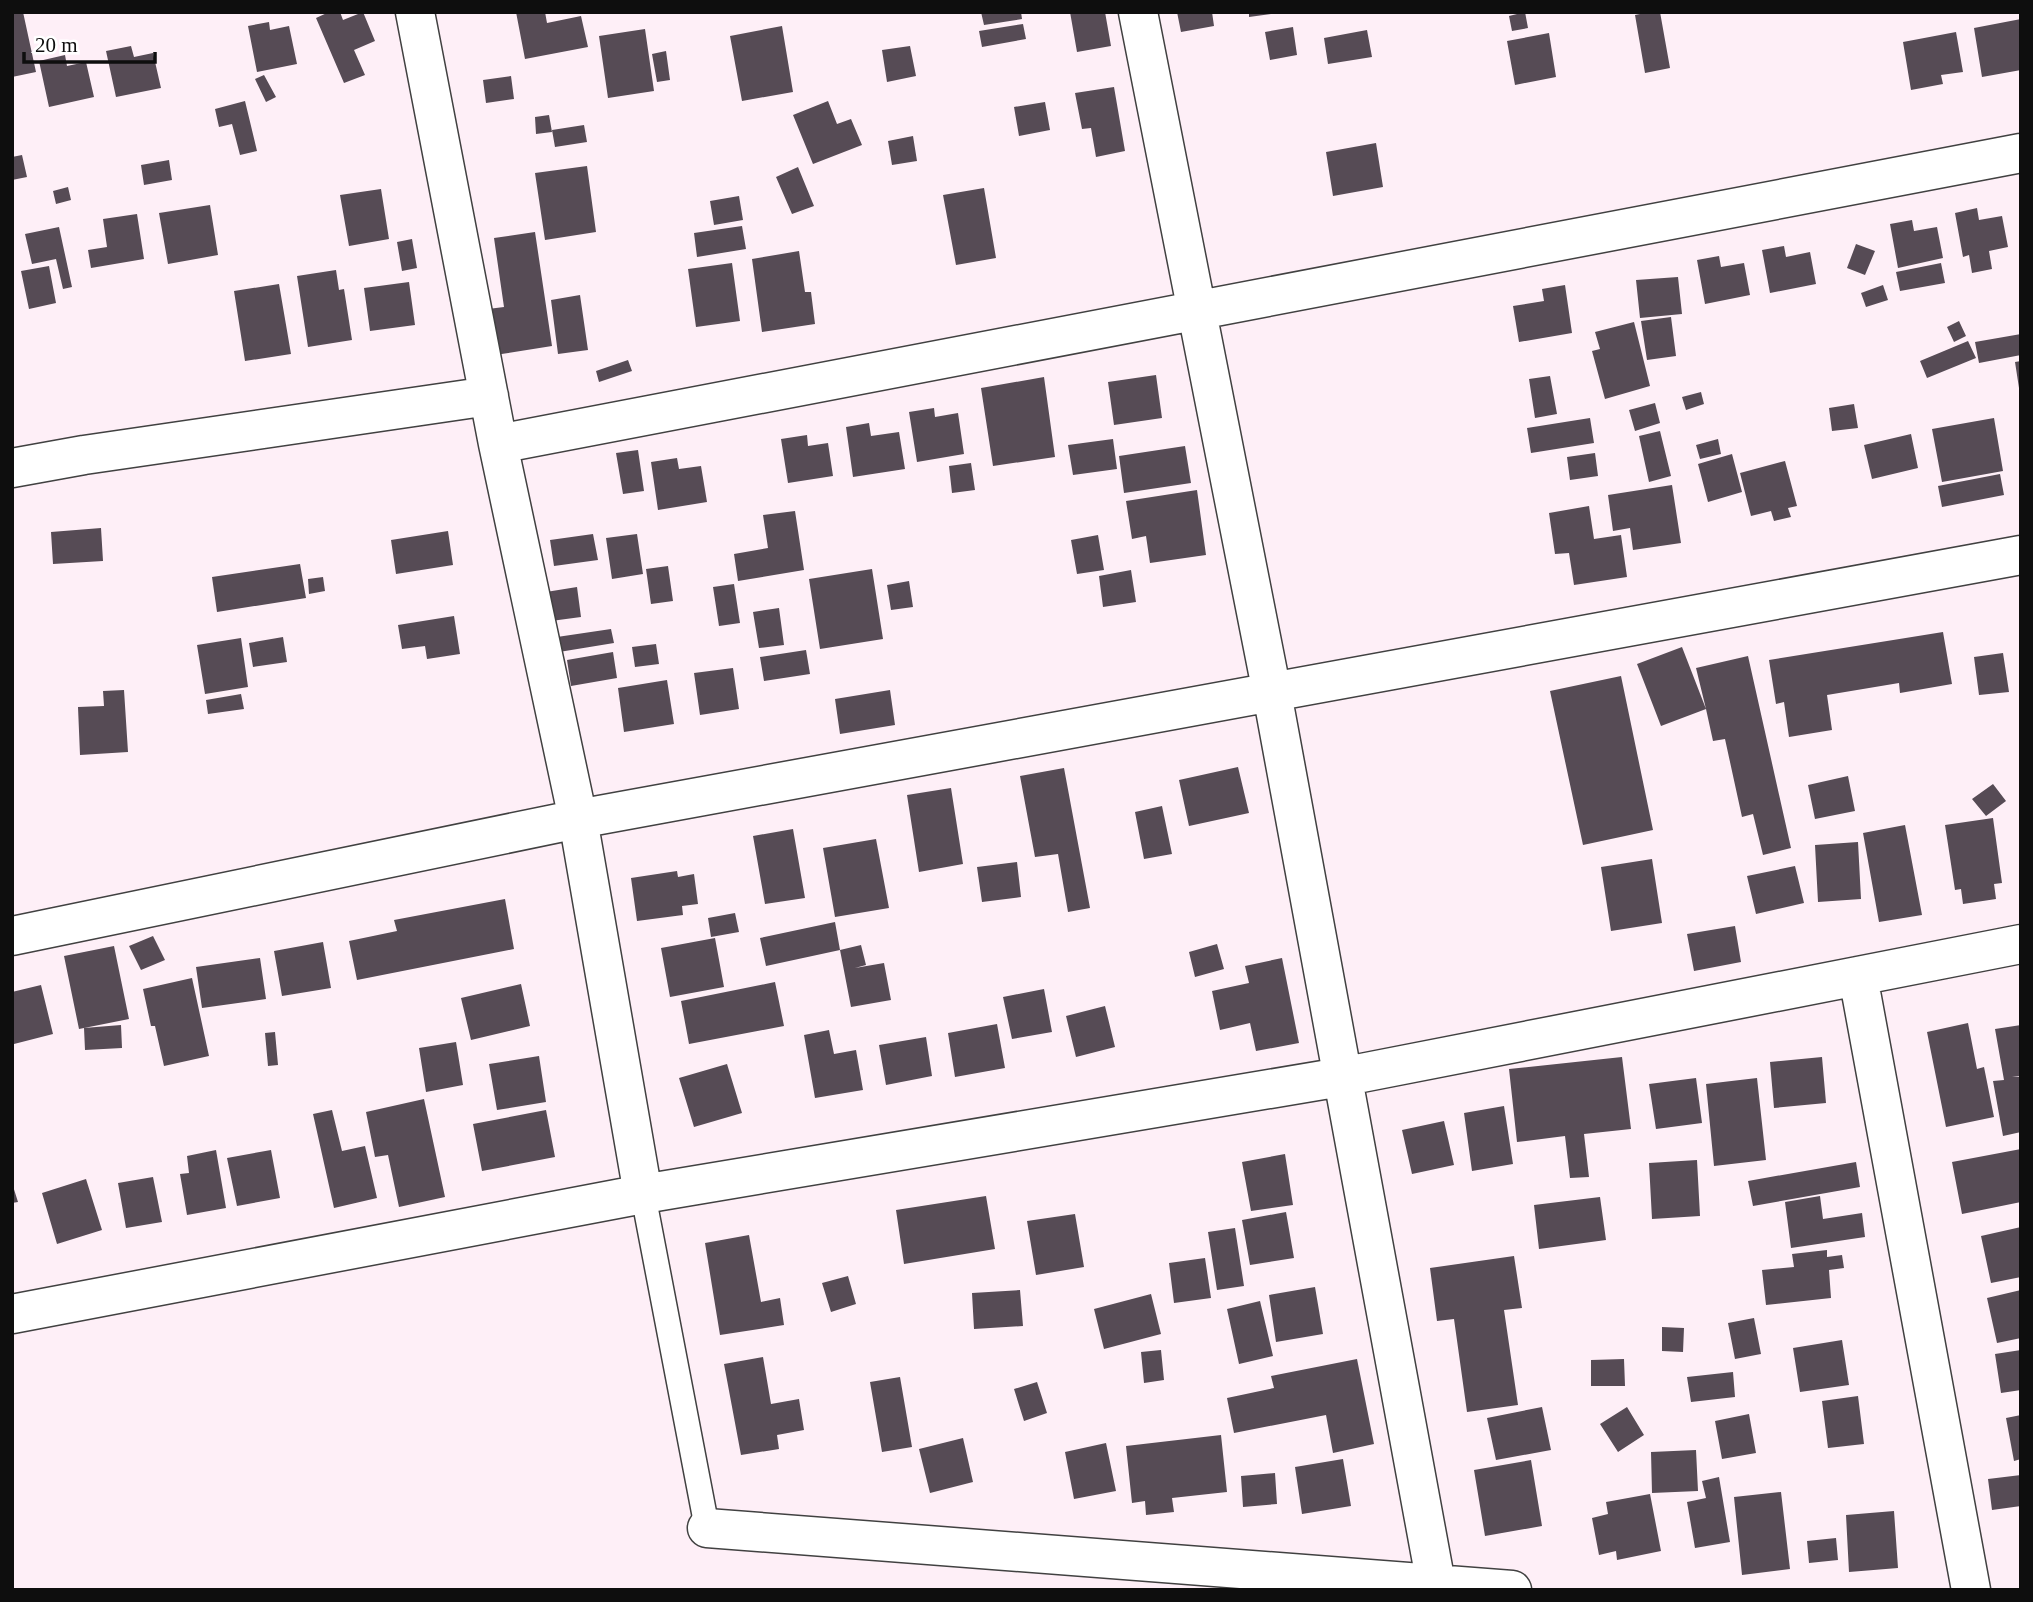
<svg xmlns="http://www.w3.org/2000/svg" width="2033" height="1602" font-family="'Times New Roman',serif">
	<style>
		.building { fill: #564b55 }
		.lines { fill: none; stroke-linecap: round; stroke-linejoin: round }
		.service-casing { stroke: #414141; stroke-width: 27 }
		.minor-casing { stroke: #414141; stroke-width: 41 }
		.service { stroke: #fff; stroke-width: 24 }
		.minor { stroke: #fff; stroke-width: 38 }
	</style>
	<rect width="100%" height="100%" fill="#feeff7"/>
	<!-- building -->
	<path class="building" d="M12,12H23L36,72L12,77Z
		M329,12H340L343,20L363,12L375,41L354,50L365,75L344,83L316,18Z
		M516,12H545L547,23L581,16L588,47L525,59Z
		M981,12H1021L1022,19L984,25Z
		M1070,12H1105L1111,46L1077,52Z
		M1177,12H1212L1214,26L1181,32Z
		M1249,12H1271V14L1249,17Z
		M1525,12L1528,28L1512,31L1509,16Z
		M1650,12H1660L1670,68L1645,73L1635,15Z
		M2021,19V70L1982,77L1974,28Z
		M269,22L270,30L289,26L297,64L257,72L248,26Z
		M1023,24L1026,39L982,47L979,31Z
		M782,26L793,92L742,101L730,36Z
		M1293,27L1297,55L1270,60L1265,32Z
		M645,29L654,91L608,98L599,36Z
		M1367,30L1372,57L1328,64L1324,38Z
		M1956,32L1963,72L1941,75L1943,84L1911,90L1903,42Z
		M1549,33L1556,77L1515,85L1507,41Z
		M131,46L134,57L153,53L161,88L116,97L106,51Z
		M910,46L916,76L887,82L882,50Z
		M666,51L670,80L657,82L652,54Z
		M65,55L67,66L86,62L94,97L49,107L39,61Z
		M264,75L276,97L266,102L255,79Z
		M511,76L514,99L486,103L483,80Z
		M1114,87L1125,151L1096,157L1091,128L1082,129L1075,93Z
		M245,101L257,151L240,155L232,124L219,127L215,109Z
		M828,101L837,124L851,119L862,145L813,164L793,115Z
		M1045,102L1050,130L1019,136L1014,107Z
		M549,115L552,132L536,134L535,117Z
		M584,125L587,142L555,147L552,130Z
		M913,136L917,161L892,165L888,141Z
		M1376,143L1383,187L1333,196L1326,152Z
		M22,155L27,177L12,180V157Z
		M169,160L172,180L144,185L141,165Z
		M587,166L596,232L545,240L535,173Z
		M798,167L814,206L792,214L776,177Z
		M68,187L71,200L56,204L53,191Z
		M984,188L996,258L956,265L943,195Z
		M381,189L389,239L349,246L340,195Z
		M739,196L743,220L714,225L710,201Z
		M210,205L218,255L168,264L159,213Z
		M1977,208L1979,220L2002,216L2008,247L1989,251L1992,269L1972,273L1969,255L1963,257L1955,213Z
		M137,214L144,259L91,268L88,250L107,247L103,219Z
		M1912,220L1914,231L1937,227L1943,258L1898,268L1890,224Z
		M742,226L746,249L697,257L694,233Z
		M59,227L72,287L63,289L56,259L32,264L25,234Z
		M535,232L552,346L495,355L488,309L504,307L494,238Z
		M412,239L417,268L402,271L397,242Z
		M1856,244L1875,251L1865,275L1847,268Z
		M1784,246L1786,257L1810,252L1816,284L1770,293L1762,250Z
		M799,251L805,292H811L815,324L762,332L752,259Z
		M1719,256L1721,267L1744,263L1750,295L1705,304L1697,260Z
		M732,263L740,321L696,327L688,269Z
		M1941,263L1945,283L1900,291L1896,272Z
		M49,266L56,303L29,309L21,271Z
		M336,270L339,290L344,289L352,340L308,347L297,276Z
		M1678,277L1682,314L1640,318L1636,280Z
		M409,282L415,325L370,331L364,288Z
		M279,284L291,354L245,361L234,291Z
		M1565,285L1572,333L1519,342L1513,306L1544,301L1542,289Z
		M1883,285L1888,300L1866,307L1861,293Z
		M580,295L588,350L558,354L551,300Z
		M1671,317L1676,356L1647,360L1641,321Z
		M1959,321L1966,336L1954,342L1947,327Z
		M1634,322L1650,386L1605,399L1592,351L1600,349L1595,332Z
		M2021,334V355L1979,363L1975,342Z
		M1968,341L1976,358L1927,378L1920,361Z
		M628,360L632,371L599,382L596,371Z
		M2021,361V388H2019L2015,362Z
		M1156,375L1162,418L1114,425L1108,382Z
		M1550,376L1557,414L1535,418L1529,379Z
		M1044,377L1055,457L993,466L981,388Z
		M1701,392L1704,404L1686,410L1682,397Z
		M1655,403L1660,423L1635,431L1629,410Z
		M1854,404L1858,428L1832,431L1829,408Z
		M934,408L935,417L958,413L964,454L917,462L909,412Z
		M1590,418L1594,443L1531,453L1527,428Z
		M1994,418L2003,471L1942,482L1932,429Z
		M869,423L871,436L899,432L905,469L853,477L846,427Z
		M1660,431L1671,476L1649,482L1639,436Z
		M1911,434L1918,468L1872,479L1864,445Z
		M807,435L808,446L828,443L833,476L788,483L781,439Z
		M1113,439L1117,469L1073,475L1068,445Z
		M1718,439L1721,454L1700,459L1696,445Z
		M1185,446L1191,483L1124,493L1119,456Z
		M638,450L644,491L623,494L616,453Z
		M1595,453L1598,476L1570,480L1567,457Z
		M1732,454L1742,492L1708,502L1698,464Z
		M677,458L679,469L701,466L707,502L658,510L651,462Z
		M1785,461L1797,506L1788,508L1791,517L1774,521L1771,511L1751,516L1740,473Z
		M971,463L975,490L952,493L949,466Z
		M2000,474L2004,495L1942,507L1938,486Z
		M1672,485L1681,543L1633,550L1630,528L1613,531L1608,495Z
		M1197,490L1206,555L1150,563L1146,536L1132,539L1126,501Z
		M1589,506L1594,539L1621,535L1627,577L1574,585L1569,553L1555,554L1549,513Z
		M795,511L804,570L738,581L734,554L768,548L763,515Z
		M101,528L103,561L53,564L51,532Z
		M448,531L453,565L396,574L391,540Z
		M593,534L598,560L554,566L550,540Z
		M637,534L643,574L612,579L606,538Z
		M1098,535L1104,570L1077,574L1071,540Z
		M300,564L306,598L217,612L212,577Z
		M668,566L673,601L651,604L646,569Z
		M872,569L883,639L820,649L809,579Z
		M1131,570L1136,602L1103,607L1099,576Z
		M323,577L325,591L309,594L308,579Z
		M909,581L913,607L891,610L887,585Z
		M734,584L740,623L719,626L713,587Z
		M577,587L581,617L551,621L546,592Z
		M779,608L784,645L759,648L753,612Z
		M454,616L460,654L427,659L425,646L402,649L398,625Z
		M611,629L614,643L559,652L557,637Z
		M1943,632L1952,684L1900,693L1899,683L1827,695L1832,730L1789,737L1784,702L1776,704L1769,660Z
		M283,637L287,662L253,667L249,643Z
		M241,638L248,687L205,694L197,645Z
		M656,644L659,664L635,667L632,647Z
		M1682,647L1706,709L1696,668L1748,656L1791,848L1763,855L1753,814L1742,817L1725,739L1713,741L1706,709L1661,726L1637,664Z
		M806,650L810,674L764,681L760,657Z
		M613,652L617,678L571,686L567,660Z
		M2003,653L2009,692L1979,695L1974,657Z
		M733,668L739,709L700,715L694,673Z
		M1621,676L1653,830L1583,845L1550,691Z
		M667,680L674,724L624,732L618,688Z
		M124,690L128,752L80,755L78,707L104,706L103,691Z
		M890,690L895,725L840,734L835,699Z
		M241,694L244,709L208,714L206,700Z
		M1238,767L1249,813L1189,826L1179,780Z
		M1064,768L1090,908L1068,912L1058,854L1035,857L1020,776Z
		M1848,776L1855,811L1815,819L1808,785Z
		M1993,784L2006,801L1986,816L1972,799Z
		M951,788L963,864L919,872L907,795Z
		M1162,806L1172,854L1144,859L1135,812Z
		M1993,818L2002,883L1994,884L1996,899L1963,904L1961,889L1955,890L1945,825Z
		M1905,825L1922,915L1879,922L1863,833Z
		M793,829L805,898L765,904L753,836Z
		M876,839L889,908L835,917L823,848Z
		M1858,842L1861,899L1818,902L1815,845Z
		M1652,859L1662,923L1611,931L1601,867Z
		M1017,862L1021,897L982,902L977,867Z
		M1795,866L1804,903L1756,914L1747,876Z
		M677,871L678,877L694,874L698,904L682,906L683,915L637,921L631,878Z
		M505,899L514,949L357,980L349,941L397,931L394,920Z
		M735,913L739,932L711,937L708,918Z
		M835,922L840,950L861,945L866,965L855,968L884,963L891,1000L851,1007L840,950L766,966L760,938Z
		M1735,926L1741,962L1694,971L1687,934Z
		M153,936L165,960L141,970L129,946Z
		M715,938L724,987L670,997L661,948Z
		M323,942L331,988L282,996L274,951Z
		M1217,944L1224,969L1195,977L1189,952Z
		M114,946L129,1019L84,1028L121,1025L122,1048L85,1050L84,1028L79,1029L64,956Z
		M260,958L266,999L202,1008L196,967Z
		M1282,958L1299,1043L1256,1051L1250,1023L1220,1030L1212,991L1249,983L1245,966Z
		M192,978L209,1056L164,1066L155,1026H151L143,989Z
		M775,982L784,1026L689,1044L681,1001Z
		M521,984L530,1026L471,1040L461,998Z
		M41,985L53,1034L14,1044L12,992Z
		M1044,989L1052,1032L1012,1039L1003,997Z
		M1105,1006L1115,1047L1076,1057L1066,1016Z
		M1968,1023L1977,1069L1984,1067L1994,1117L1946,1127L1927,1032Z
		M997,1024L1005,1068L955,1077L948,1033Z
		M2021,1025V1076L2012,1077H2021V1132L2003,1136L1993,1081L2004,1080L1995,1029Z
		M829,1030L834,1054L856,1050L863,1090L815,1098L804,1035Z
		M275,1032L278,1065L268,1066L265,1033Z
		M926,1037L932,1076L886,1085L879,1045Z
		M456,1042L463,1085L426,1092L419,1048Z
		M539,1056L546,1102L497,1110L489,1064Z
		M1622,1057L1631,1129L1584,1134L1589,1177L1570,1178L1565,1136L1517,1142L1509,1069Z
		M1822,1057L1826,1103L1774,1108L1770,1062Z
		M727,1064L742,1113L694,1127L679,1078Z
		M1696,1078L1702,1123L1656,1129L1649,1084Z
		M1757,1078L1766,1160L1714,1166L1706,1084Z
		M424,1099L445,1197L399,1207L388,1155L375,1157L366,1112Z
		M1504,1106L1513,1164L1472,1171L1464,1113Z
		M332,1110L342,1151L365,1146L377,1198L334,1208L313,1114Z
		M546,1110L555,1157L482,1171L473,1124Z
		M1444,1121L1454,1165L1412,1174L1402,1130Z
		M2021,1149V1202L1962,1214L1952,1162Z
		M216,1150L226,1208L187,1215L180,1174L189,1173L187,1156Z
		M271,1150L280,1198L237,1206L227,1158Z
		M1285,1154L1293,1205L1251,1211L1242,1162Z
		M1697,1160L1700,1216L1652,1219L1649,1163Z
		M1856,1162L1860,1187L1753,1206L1748,1181Z
		M153,1177L162,1222L126,1228L118,1183Z
		M86,1179L102,1230L57,1244L42,1193Z
		M12,1183L18,1202L12,1203Z
		M986,1196L995,1249L904,1264L896,1210Z
		M1820,1196L1823,1219L1862,1213L1865,1237L1791,1248L1785,1202Z
		M1600,1197L1606,1240L1539,1249L1534,1205Z
		M1286,1212L1294,1258L1250,1265L1242,1220Z
		M1075,1214L1084,1267L1036,1275L1027,1221Z
		M2021,1227V1277L1991,1283L1981,1236Z
		M1235,1228L1244,1286L1217,1290L1208,1232Z
		M749,1235L761,1302L780,1298L784,1325L720,1335L705,1243Z
		M1827,1250V1257L1842,1255L1844,1268L1829,1270L1831,1298L1766,1305L1762,1270L1794,1267L1792,1254Z
		M1514,1256L1522,1308L1504,1310L1518,1405L1467,1412L1454,1319L1437,1321L1430,1268Z
		M1205,1258L1211,1298L1174,1303L1169,1263Z
		M848,1276L856,1304L831,1312L822,1283Z
		M1315,1287L1323,1334L1276,1342L1269,1295Z
		M1020,1290L1023,1326L974,1329L972,1293Z
		M2021,1290V1338L1997,1343L1987,1298Z
		M1151,1294L1161,1334L1104,1349L1094,1309Z
		M1260,1301L1273,1356L1239,1364L1227,1309Z
		M1754,1318L1761,1354L1735,1359L1728,1323Z
		M1662,1327L1684,1328L1683,1352L1662,1351Z
		M1842,1340L1849,1385L1800,1392L1793,1348Z
		M1161,1350L1164,1380L1144,1383L1141,1352Z
		M2021,1350V1390L2001,1393L1995,1354Z
		M763,1357L771,1404L799,1399L804,1430L777,1435L779,1449L741,1455L724,1364Z
		M1357,1359L1374,1444L1333,1453L1326,1415L1234,1433L1227,1398L1274,1388L1271,1376Z
		M1624,1359L1625,1386H1591V1360Z
		M1733,1372L1735,1397L1691,1402L1687,1377Z
		M900,1377L912,1447L882,1452L870,1382Z
		M1037,1382L1047,1413L1024,1421L1014,1389Z
		M1858,1396L1864,1444L1828,1448L1822,1401Z
		M1542,1407L1551,1450L1496,1460L1487,1418Z
		M1627,1407L1644,1435L1618,1452L1600,1424Z
		M1749,1414L1756,1453L1722,1459L1715,1421Z
		M2021,1415V1459L2014,1461L2006,1418Z
		M1221,1435L1227,1492L1172,1498L1174,1512L1146,1515L1145,1501L1132,1503L1126,1446Z
		M963,1438L973,1482L930,1493L919,1449Z
		M1106,1443L1116,1491L1074,1499L1065,1452Z
		M1696,1450L1698,1491L1652,1493L1651,1452Z
		M1343,1459L1351,1506L1302,1514L1295,1467Z
		M1531,1460L1542,1526L1485,1536L1474,1470Z
		M1275,1473L1277,1504L1243,1507L1241,1476Z
		M2021,1475V1506L1992,1510L1988,1479Z
		M1719,1477L1730,1542L1695,1548L1687,1502L1706,1498L1702,1481Z
		M1781,1492L1790,1569L1742,1575L1734,1497Z
		M1650,1494L1661,1551L1617,1560L1616,1551L1599,1555L1592,1518L1608,1514L1606,1502Z
		M1894,1511L1898,1568L1849,1572L1846,1515Z
		M1836,1538L1838,1560L1809,1563L1807,1541Z"/>
	<g class="lines">
		<defs>
			<path id="service" d="M643,1194L707,1528"/>
			<path id="minor" d="M415,12L498,444L578,819L643,1194
				M1138,12L1272,693L1436,1584
				M498,444L2021,153
				M12,468L84,455L489,396
				M12,936L578,819L2021,555
				M1858,976L1971,1590
				M12,1314L643,1194L1341,1077L2021,944
				M707,1528L1512,1590"/>
		</defs>
		<!-- service casing -->
		<use href="#service" class="service-casing"/>
		<!-- minor casing -->
		<use href="#minor" class="minor-casing"/>
		<!-- service -->
		<use href="#service" class="service"/>
		<!-- minor -->
		<use href="#minor" class="minor"/>
	</g>
	<!-- border -->
	<rect width="2033" height="1602" fill="none" stroke="#0e0e0e" stroke-width="28"/>
	<!-- scale -->
	<path d="M24 52v10h131v-10" fill="none" stroke="#0e0e0e" stroke-width="3.5"/>
	<text x="35" y="52" font-size="21" fill="#0e0e0e" stroke="#ffffff" stroke-width="5" paint-order="stroke">20 m</text>
</svg>
